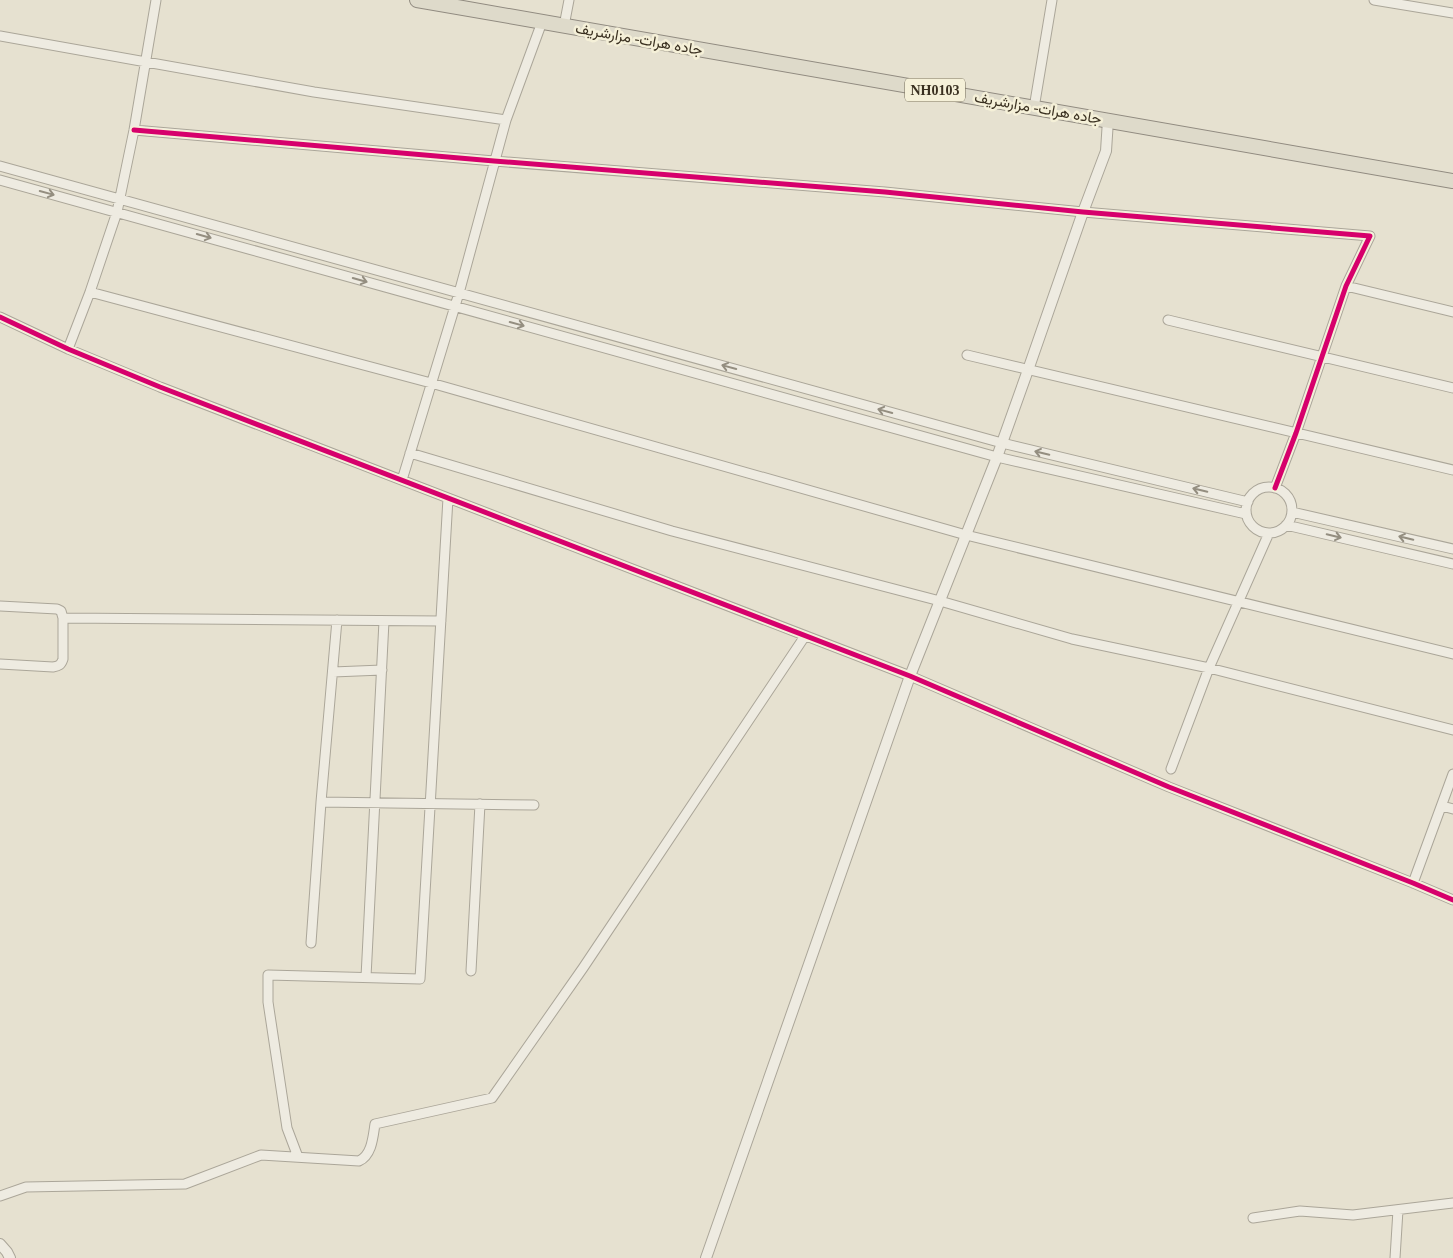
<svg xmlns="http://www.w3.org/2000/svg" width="1453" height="1258" font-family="'Times New Roman',Vazirmatn,serif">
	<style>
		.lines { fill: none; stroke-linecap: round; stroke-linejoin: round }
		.minor-casing { stroke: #aba699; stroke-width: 11 }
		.tertiary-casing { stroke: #aba699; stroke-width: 12 }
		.trunk-casing { stroke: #918b80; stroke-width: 16 }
		.minor { stroke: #eeebe1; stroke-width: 9 }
		.tertiary { stroke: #eeebe1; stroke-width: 10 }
		.trunk { stroke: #dedaca; stroke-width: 14 }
		.cycleway-casing { stroke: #f5f0d8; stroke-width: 8 }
		.cycleway { stroke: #d6006c; stroke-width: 5 }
		.oneway { stroke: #948e80 }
		.labels { text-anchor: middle; stroke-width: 5; stroke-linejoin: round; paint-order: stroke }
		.shield { fill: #f5f0d8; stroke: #726a57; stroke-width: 1 }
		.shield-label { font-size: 14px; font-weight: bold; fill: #3a3020 }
		.street-label { font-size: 15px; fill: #3a3020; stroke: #f5f0d8 }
	</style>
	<rect width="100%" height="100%" fill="#e6e1d0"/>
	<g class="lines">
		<defs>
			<path id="minor" d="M1374,0L1453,13
				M564,26L569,0
				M0,36L314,92L506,120
				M1034,108L1052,0
				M134,130L494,161L885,192L1083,212L1370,236L1346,286L1296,433L1275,488
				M0,166L1002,443L1248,502
				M0,180L997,457L1246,514
				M1346,286L1453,312
				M90,292L431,383L966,535L1453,654
				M0,317L68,349L160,387L910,676L1169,787L1413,883L1453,900
				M1168,320L1453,388
				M68,349L90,292L117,212L134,130L156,0
				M967,355L1453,470
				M410,453L672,531L940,601L1072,639L1209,668L1453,730
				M402,480L459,293L506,120L542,22
				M1246 510a23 23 0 1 1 46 0a23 23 0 1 1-46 0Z
				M1292,512L1453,549
				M1286,525L1453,564
				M0,606L57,609L61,611L63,618V659C61,665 59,666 53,667L0,664
				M63,618L441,621
				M333,672L382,670
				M1171,769L1209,668L1269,533
				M321,802L534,805
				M1442,806L1453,809
				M1413,883L1453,774
				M311,943L321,802L337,620
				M471,971L480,804
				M366,977L384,621
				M298,1157L287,1128L268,1002V975L420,979L448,498
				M0,1196L26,1187L185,1184L261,1155L359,1161C372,1155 373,1137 375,1124L492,1098L583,968L805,636
				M1253,1218L1300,1211L1353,1215L1453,1203
				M1395,1258L1398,1210"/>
			<path id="tertiary" d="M0,1244L7,1252L10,1258
				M706,1258L910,676L997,457L1028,370L1083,212L1106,151L1108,120"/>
			<path id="trunk" d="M417,0L1453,181"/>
		</defs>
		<!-- minor casing -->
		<use href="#minor" class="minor-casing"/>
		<!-- tertiary casing -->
		<use href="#tertiary" class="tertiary-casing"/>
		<!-- trunk casing -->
		<use href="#trunk" class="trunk-casing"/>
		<!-- minor -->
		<use href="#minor" class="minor"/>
		<!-- tertiary -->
		<use href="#tertiary" class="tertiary"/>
		<!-- trunk -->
		<use href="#trunk" class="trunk"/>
		<defs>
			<path id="cycleway" d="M134,130L494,161L885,192L1083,212L1370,236L1346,286L1296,433L1275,488
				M0,317L68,349L160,387L910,676L1169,787L1413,883L1453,900"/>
		</defs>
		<!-- cycleway casing -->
		<use href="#cycleway" class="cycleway-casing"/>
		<!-- cycleway -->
		<use href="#cycleway" class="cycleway"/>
	</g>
	<!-- one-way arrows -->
	<defs><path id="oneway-shaft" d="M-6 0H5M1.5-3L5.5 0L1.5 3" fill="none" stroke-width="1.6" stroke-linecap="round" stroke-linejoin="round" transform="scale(1.25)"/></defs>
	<g class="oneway">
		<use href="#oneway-shaft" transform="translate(47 193) rotate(15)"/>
		<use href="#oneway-shaft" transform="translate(204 236) rotate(16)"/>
		<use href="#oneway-shaft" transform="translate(360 280) rotate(16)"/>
		<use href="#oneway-shaft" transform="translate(517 324) rotate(15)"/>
		<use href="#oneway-shaft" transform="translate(729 367) rotate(-165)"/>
		<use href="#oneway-shaft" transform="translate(885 411) rotate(-165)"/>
		<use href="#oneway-shaft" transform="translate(1042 453) rotate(-167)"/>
		<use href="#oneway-shaft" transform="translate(1200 490) rotate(-167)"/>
		<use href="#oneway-shaft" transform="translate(1334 536) rotate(13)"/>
		<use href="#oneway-shaft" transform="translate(1406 538) rotate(-167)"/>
	</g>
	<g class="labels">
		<!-- shield labels -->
		<rect class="shield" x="905" y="78.5" width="60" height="23" rx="4"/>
		<g class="shield-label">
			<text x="935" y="95">NH0103</text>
		</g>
		<!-- street labels -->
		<g class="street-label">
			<text transform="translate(639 39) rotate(10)" y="5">جاده هرات- مزارشریف</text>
			<text transform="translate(1038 108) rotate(10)" y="5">جاده هرات- مزارشریف</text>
		</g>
	</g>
</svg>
